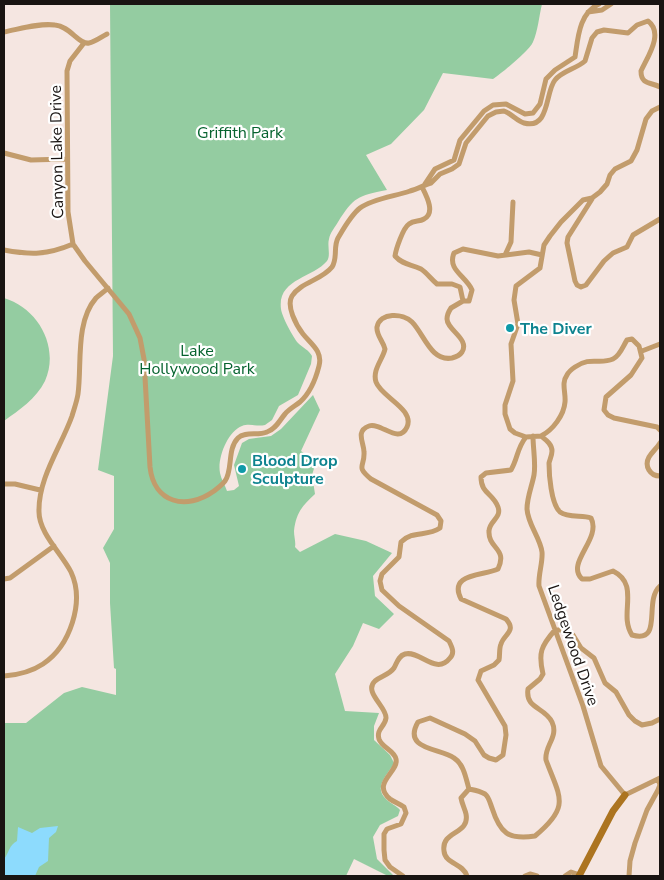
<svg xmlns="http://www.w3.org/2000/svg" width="664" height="880" font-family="'Nunito Sans',sans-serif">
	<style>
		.green { fill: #94cca1 }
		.water { fill: #8ddbfd }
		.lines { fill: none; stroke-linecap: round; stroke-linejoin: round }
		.street { stroke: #c29c6c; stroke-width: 5 }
		.secondary { stroke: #ac7420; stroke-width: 7 }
		.culture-dot { fill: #0f9aa8; stroke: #fff; stroke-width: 2 }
		.labels { text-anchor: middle; stroke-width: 4.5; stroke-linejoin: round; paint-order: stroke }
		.park-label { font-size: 16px; fill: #06632f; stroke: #fff }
		.street-label { font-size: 16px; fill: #191412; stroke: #fff }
		.culture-label { font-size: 16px; font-weight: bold; fill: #0d838f; stroke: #fff; text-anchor: start }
	</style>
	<rect width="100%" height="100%" fill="#f5e6e1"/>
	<!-- green -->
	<path class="green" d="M110,4H542C539,16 538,31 533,42C529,51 502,73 493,79L443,73L424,110L391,144L366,155L387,190C357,196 354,197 338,222C335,227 330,233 329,239C327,246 331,255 327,261C313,278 277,279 281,309C282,317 293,337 298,343C303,348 309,350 312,356L311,364L298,395L279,406L272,420L265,425C257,427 250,423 242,426C228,431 217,458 220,473C221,479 225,485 227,491L234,490L239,486L234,465L242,443L249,439L271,436L281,429L313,395L320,410L301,451L316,462L312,475L315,494C302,506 296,513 294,531C294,537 296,542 295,547L300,552L335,534L366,541L392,553L373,576L375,596L394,614L379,629L363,623L353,646L335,674L345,711L379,713L374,726V740L390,755L394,763C388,775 372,787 387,800C391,804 396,805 400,810L398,816L380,825L373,837L377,859L394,876H388L354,859L346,876H4V723H26L64,693L82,687L116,695V669L114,668L110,603V563L103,548L114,529V476L98,470L113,356Z
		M4,298C38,308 60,347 45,381C36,399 19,410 4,421Z"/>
	<!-- water -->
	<path class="water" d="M58,826L56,832L49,838L48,861L39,867L35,876H4V859C9,853 9,845 17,841L18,827L32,833L40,828Z"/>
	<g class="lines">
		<!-- street -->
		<path class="street" d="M588,12L602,10L611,4
			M4,32C20,29 38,23 55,25C70,26 79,45 89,43C95,42 101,37 107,34
			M84,43L70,61L67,71L68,212L73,244L85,261L129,314L140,338L144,359L150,467C154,503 186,511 214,491C218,488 222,485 225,481C233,470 227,449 238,438C245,431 258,436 267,432C276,429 279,421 285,414C289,409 295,406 300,402C310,393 316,378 319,366C323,351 311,344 303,334C296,325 286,306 292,296C301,282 322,280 332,267C338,258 333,247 338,238C344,228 351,215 360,208C372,199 396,196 410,191C418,189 424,185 431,183L440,174L452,169L459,164L466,143L488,116L496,112L504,111C512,114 517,121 524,123C550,130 545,92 555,80C562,71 576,69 585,61L592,38L597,32L604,30L628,33L637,25L648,21C664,33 648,56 641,71C641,85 651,82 660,87
			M4,153L31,160L67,159
			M425,184L435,169L454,160L460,140L484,111L493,105L506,104L525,114L533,113L540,104L546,79L555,70L575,57C578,38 579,13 599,4
			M422,187C426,195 436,213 424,219C419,222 414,220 409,224C403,228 396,249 395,256C403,265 411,264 421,269C427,273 431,279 437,284H452L460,287L463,301
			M592,199L568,237L567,243L575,281L577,285L581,287L586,285L604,261L613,253L627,247L633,235L660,219
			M4,250C31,255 47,255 73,244
			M505,255L511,242L513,202
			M642,351L660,344
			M533,436C533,449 536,463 534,475C532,486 527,497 527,509C528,525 540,537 542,552C543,562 538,575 539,586L583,706L601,766L625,795L660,778
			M541,436C553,430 564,415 565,402C566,393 561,383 567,375C569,371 572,369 575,367C591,356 599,365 613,359C620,356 623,346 627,340L632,339L639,346L642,358L631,375L606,397L604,410L608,415L614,418L657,427L660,430
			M526,437L515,433L510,429L505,414V405L513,381L511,344L518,324L514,300L516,286L540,268L544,245L550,236L561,222L583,200L592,198L600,192L607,184L610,175L615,169L631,161L637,150L646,119L652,111L660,107
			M660,443C657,448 652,452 649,457C644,466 650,476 660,476
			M4,484H15L40,490
			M4,579L10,578L54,546
			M4,676C18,675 31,672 43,664C70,646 85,602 71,572C62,554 39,533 39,512C38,478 61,447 72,416C74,409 77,401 78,394C82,365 75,322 96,298C99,295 104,292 108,288
			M469,789C466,779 464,764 454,758C440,748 402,750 418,722L430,718L465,734L475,741L484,755L489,758L496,760L503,755L506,735L505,726L478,680L481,671L494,665L499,660C500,655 499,648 501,644C504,634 517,631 506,619L461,599C448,573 483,576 498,569C508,548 488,549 489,531C489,521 502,518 498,507C493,493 481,494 481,477L486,473L511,470C518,458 517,448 526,437L541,436C546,440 552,444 552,451C552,455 550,459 549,463C549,474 551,504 560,512C568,518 582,515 591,518C602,539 565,563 582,579H590L613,571C641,585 618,614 632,635C664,644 643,601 660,586
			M469,789C474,790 480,791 485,794C489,797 490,803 492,808C500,833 508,840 535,836C571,806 560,798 546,760C544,746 559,737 552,722C545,707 525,709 528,689L540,679L543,674C538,653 541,646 555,630H566L573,635L581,648L594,658L605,683L616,692L629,715L635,721L642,725L652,723L660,719
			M403,876L390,867L385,860L384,850V834L387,829L401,824L406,813L404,807C400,804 394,802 390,799C371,783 399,772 396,759C394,750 382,748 379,739C376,729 385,727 386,718C387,707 363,692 375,681C381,676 389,675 394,668C397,663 398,656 405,654C420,650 436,676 450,658C455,653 452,647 449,641L399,606L382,590L380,581L382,574L399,557L401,542C413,530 427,537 440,528L441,521L437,515L371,479C355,466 365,467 364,452C364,443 355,431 369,426C381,422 399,445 407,427C415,409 381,397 376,382C372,370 383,359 385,349C383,341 376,335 377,327C380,312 403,313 412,322C424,334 431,362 452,358C456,357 460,355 462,352C470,339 447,330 447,319C447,315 449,311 451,308L463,301H469L472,290C466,276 447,270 454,253L463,249L498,256L529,252L542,255
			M467,876C463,863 445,864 444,851C441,830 470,835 466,814C465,809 462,804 461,798L469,789
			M525,876L530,874L537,876
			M565,876L571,872L580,875
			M629,876L630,861L635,843L647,810L658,790L660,785L658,779"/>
		<!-- secondary -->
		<path class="secondary" d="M579,876L613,811L625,795"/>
	</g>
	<!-- markers -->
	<g class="culture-dot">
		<circle cx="510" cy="328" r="5"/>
		<circle cx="242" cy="469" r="5"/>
	</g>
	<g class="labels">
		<!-- park labels -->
		<g class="park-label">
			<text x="240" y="138">Griffith Park</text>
			<text x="197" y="356">Lake<tspan x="197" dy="18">Hollywood Park</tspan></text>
		</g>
		<!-- street labels -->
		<g class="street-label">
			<text transform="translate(56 152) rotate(-91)" y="6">Canyon Lake Drive</text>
			<text transform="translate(574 645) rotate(71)" y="6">Ledgewood Drive</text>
		</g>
		<!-- culture labels -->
		<g class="culture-label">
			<text x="520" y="334">The Diver</text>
			<text x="252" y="466">Blood Drop<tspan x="252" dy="18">Sculpture</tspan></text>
		</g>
	</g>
	<!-- border -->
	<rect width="664" height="880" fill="none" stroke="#191412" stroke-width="10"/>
</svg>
